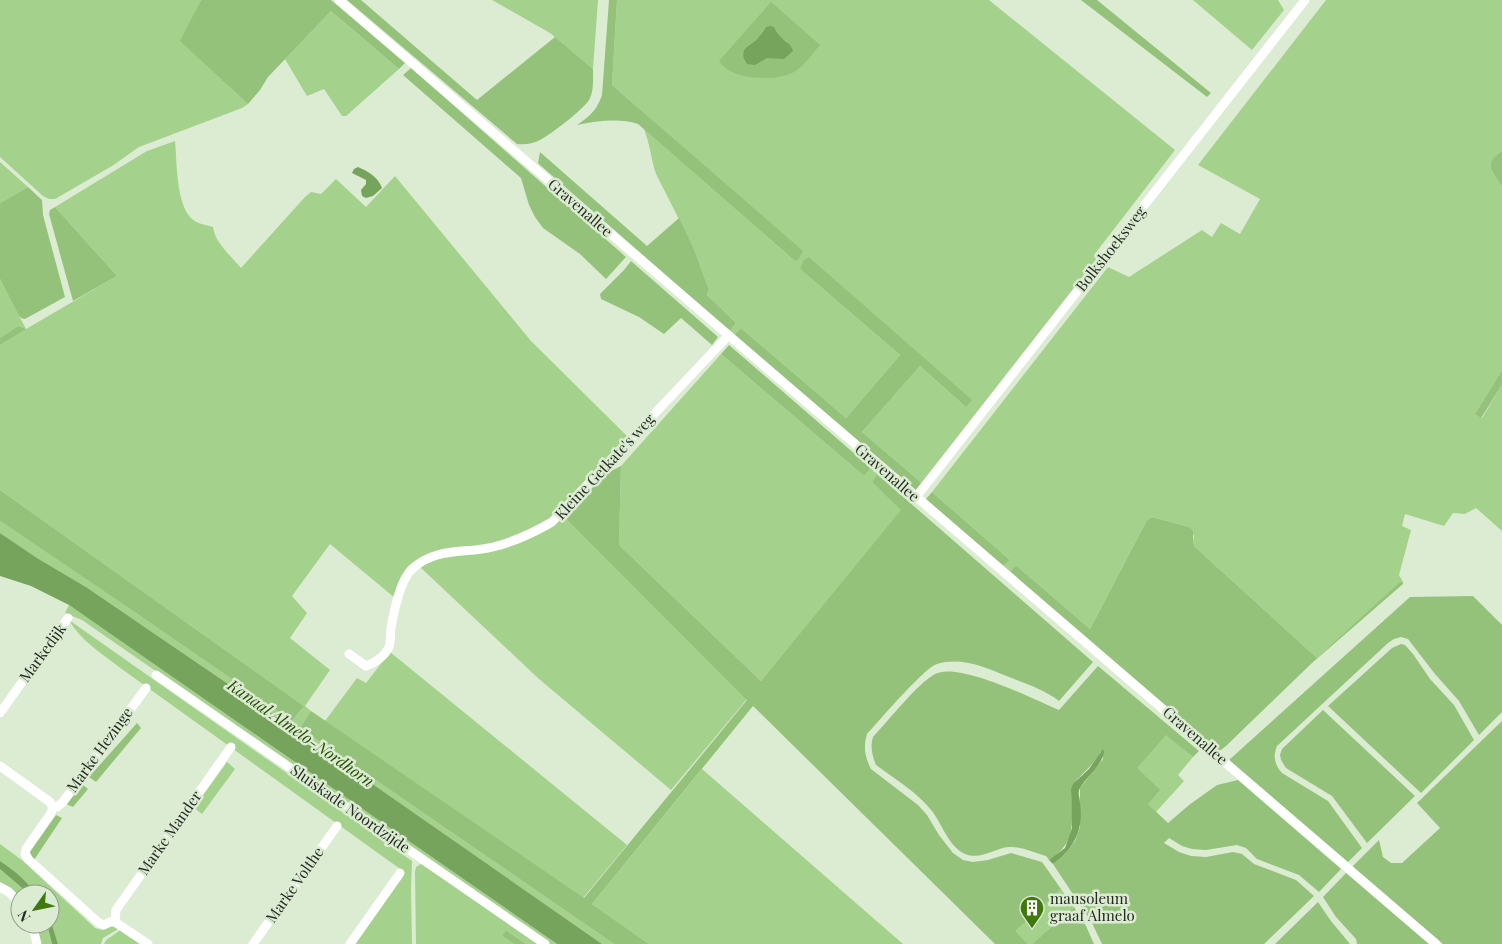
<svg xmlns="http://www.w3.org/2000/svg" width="1502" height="944" font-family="'Playfair Display',serif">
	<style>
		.green { fill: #a4d18c }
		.forest { fill: #94c27a; fill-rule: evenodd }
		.water { fill: #77a45d }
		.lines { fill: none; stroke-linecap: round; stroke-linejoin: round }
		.street { stroke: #fff; stroke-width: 9 }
		.labels { text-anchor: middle; stroke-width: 5; stroke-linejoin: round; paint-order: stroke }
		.street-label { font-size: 15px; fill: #242a21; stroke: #dcecd3 }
		.poi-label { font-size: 15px; fill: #242a21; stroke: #dcecd3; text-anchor: start }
		.water-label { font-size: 16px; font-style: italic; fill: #254e00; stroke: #dcecd3 }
	</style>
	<rect width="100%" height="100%" fill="#dcecd3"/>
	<!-- green -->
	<path class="green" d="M0,0H201L181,41L248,104L242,108L139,147L112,166L55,199H49L43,196L0,157Z
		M492,0H598L593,69L550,33Z
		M617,0H989L1175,150L1094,255L1099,259L923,484L862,432L920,366L966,407L917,353L809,257L800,269L900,355L846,418L741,328L734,335L730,331L736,323L707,295L709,290L694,249L656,174C651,159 650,144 644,129L795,261L802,251L612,85Z
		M1193,0H1278L1284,10L1252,50Z
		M1326,0H1502V151C1482,164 1492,170 1502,187V370L1475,414L1482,418L1502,385V531L1476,508L1465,514L1453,513L1444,526L1405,514L1402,526L1411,530L1399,575L1403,582L1317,658L1195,547L1193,542L1194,536L1189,527L1152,517L1147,520L1090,629L1018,567H1014L1010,572L1003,566L1010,560L932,492L1108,267L1129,277L1202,230L1212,237L1221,223L1240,234L1260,199L1198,165Z
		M331,11L399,69L346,116H342L324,89L307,96L285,59Z
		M175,141C177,162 176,203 191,218C197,224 206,225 213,227C215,243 231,256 241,268L305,197L311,192L321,194L336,179L366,207L395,176L531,341L627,436L554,516L539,526L526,533L493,543L424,557L395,598L330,544L292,596L307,613L290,638L330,670L305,706L311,711L300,728L614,944H602L275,716L86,587L37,558L0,533V521L136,613L292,721L304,706L0,490V345L25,329L18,326L0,338V279L26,329L117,276L55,207L147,151Z
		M0,162L28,187L0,203Z
		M721,354L863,475H865L871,468L877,474L872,482L902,510L761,681L619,545L621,466Z
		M563,516L747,699L671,790L539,679L420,567C467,542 520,559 563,516Z
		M69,605L557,944H550L82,620L65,613Z
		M69,620L412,861L411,887L412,944H355L402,878L403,871L119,667C101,653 80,640 69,620Z
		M390,652L627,845L583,898L325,721L357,678L366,683Z
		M1166,734L1193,757L1178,775L1184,781L1156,812L1148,804L1136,768Z
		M227,762L235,769L202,814L194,808Z
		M702,769L903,944H649L592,904Z
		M0,844L23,861L95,928L102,930L112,926L118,929L103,938L101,944H58L50,918V894H36C27,881 14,870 0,861Z
		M421,864L541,944H526L506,930L502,936L514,944H416L415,872L416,867Z
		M0,869L29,894H20V899L0,882Z
		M1061,889L1074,907L1032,944H1028L1014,931Z
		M36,924H47L52,944H41Z
		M121,929L142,944H104C107,937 116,935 121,929Z"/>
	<!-- forest -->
	<path class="forest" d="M201,0H331L405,63L399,69L331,11L268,77L260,90L248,104L180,41Z
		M347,0H361L477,100L555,37L593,69C593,80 594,91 589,100C584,109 550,135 540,140C533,144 524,145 517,144Z
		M609,0H617L612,85L803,251L798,260L795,261L638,124C619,118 597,121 577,125C590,116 597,110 602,95Z
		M1081,0H1097L1211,93L1207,97Z
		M771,2L820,45C812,54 803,68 792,73C773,82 731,80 719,61ZM766,27H774L778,35L788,42C767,61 771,61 746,47L758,38Z
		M411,68L626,257L606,279L580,254L543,228L535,217L529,205L521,178L403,75Z
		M1502,151V187C1492,170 1482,164 1502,151Z
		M540,152L647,246L679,218L694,249L709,290L707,295L736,323L730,331L540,165L538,163Z
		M28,187L42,200L43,215L65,297L25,319L21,318L18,314L0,279V203Z
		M55,207L117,276L73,301L49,214L50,210Z
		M809,257L972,400L966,407L920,366L862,432L923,484L916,490L734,335L741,328L846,418L900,355L800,269L804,260Z
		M631,261L718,337L712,345L681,318L664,334L639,317L601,299L600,294L624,270Z
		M18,326L26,329L0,345V338Z
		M729,345L871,468L865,475H863L721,354Z
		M1502,370V385L1481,418L1475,414Z
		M621,466L619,545L761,681L901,510L872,482L877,474L1093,662L1059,701C1042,688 1023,683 1004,675C982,666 961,657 937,664C924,668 880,720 867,734C863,747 865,757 871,769L918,805L927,815L939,835L953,853L963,860L973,862L988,860L1011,853L1042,862L1061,889L1015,931L1028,944H995L753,706L592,904L649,944H614L300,728L311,711L584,898L747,700L563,516L609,472Z
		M0,490L304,706L292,721L136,613L0,521Z
		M932,492L1010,560L1003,566L926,499Z
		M1152,517L1189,527L1193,531V542L1195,547L1317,658L1399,583L1403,582V584L1312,663L1226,746L1221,750H1217L1010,572L1014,567H1018L1090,629L1147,520Z
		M1473,596L1502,625V712L1479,735L1459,701L1435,674L1408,639L1401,637L1394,639L1388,643L1277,746C1273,756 1274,764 1282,773L1328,801L1362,848L1348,862L1229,760L1410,597Z
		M1401,644L1405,645L1413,654L1430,679L1454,705L1474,740L1421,793L1328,706L1392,648Z
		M1098,666L1199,751L1193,757L1166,735L1137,768L1160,790L1148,804L1168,823L1189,805L1217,785L1238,780L1341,869L1319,892L1299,875L1257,859L1246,848L1237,845L1206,850L1192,849L1182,846L1169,838L1164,843L1179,852L1191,856L1206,857L1233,852L1242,854L1254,864L1296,880L1314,896L1264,944H1102L1092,923L1053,864L1065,854L1075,841L1080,827V788L1103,759L1101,751C1093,768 1077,775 1071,790C1071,819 1079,841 1049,860L1046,856C1035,853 1020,846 1009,847C995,848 983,859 968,855C949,849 943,825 932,811C917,792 895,779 876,765C872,755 870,747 873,737C889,720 917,684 935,674C958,661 1036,700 1059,710Z
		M1323,710L1415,796L1367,843L1332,796L1286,768L1281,760L1280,755L1282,749Z
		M1502,721V944H1443L1352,867L1379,840L1383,857L1391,863H1402L1440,828L1417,803Z
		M137,723L141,728L96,782L89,777Z
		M83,785L88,789L73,807L66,804Z
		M56,815L62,818L34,860L30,852Z
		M1346,873L1429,944H1357L1356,939L1336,917L1323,897Z
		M1318,902L1331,921L1350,944H1275Z
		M1074,907L1086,926L1094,944H1032Z
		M506,930L526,944H514L502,936Z"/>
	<!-- water -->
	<path class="water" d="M770,26L774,27C776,31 778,35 782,38C787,43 791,44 793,51L784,59L767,58L755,65L747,64L744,59C741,48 748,47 756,40C760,36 763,32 766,27Z
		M358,167C368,171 379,178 382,188L373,196L366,198L362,196L361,190L366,184V180L352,173L354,169Z
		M0,533L37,558L86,587L275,716L602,944H557L69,605L31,586L0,576Z
		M1103,749L1104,752C1101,767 1088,775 1080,788C1077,793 1080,798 1080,803C1084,829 1074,849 1053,864L1049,860L1065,848L1072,828L1071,789L1073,784L1089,769Z
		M0,861C14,870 27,881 36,894H29L0,869Z
		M50,918L58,944H52L47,924H50Z"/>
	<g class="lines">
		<!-- street -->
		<path class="street" d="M339,0L1436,944
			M916,497L1305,0
			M349,654L366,666C375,663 385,656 389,647C391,642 390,634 391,628C394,611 400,579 413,568C437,547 464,554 493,547C514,542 533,533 552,522L728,336
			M156,675L545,944
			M0,713L68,618
			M0,766L50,802L53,808L51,813L26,849L25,854L28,859L99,923L104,925L110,922H115L148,944
			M53,808L57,807L63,802L146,688
			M0,887L9,892L20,904
			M115,922L116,910L231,747
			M32,924L37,944
			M253,944L337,826
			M350,944L400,873"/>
	</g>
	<!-- icons -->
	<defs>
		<symbol id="building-pin" viewBox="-11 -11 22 30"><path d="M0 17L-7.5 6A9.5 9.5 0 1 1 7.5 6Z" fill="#3f780c" stroke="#dcecd3"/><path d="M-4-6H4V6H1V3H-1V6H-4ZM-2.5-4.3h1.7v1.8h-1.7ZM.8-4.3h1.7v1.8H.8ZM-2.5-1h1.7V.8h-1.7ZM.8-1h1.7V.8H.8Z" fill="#fff"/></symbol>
	</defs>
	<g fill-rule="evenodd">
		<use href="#building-pin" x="1018" y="894" width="28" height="38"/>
	</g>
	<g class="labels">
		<!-- street labels -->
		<g class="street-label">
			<text transform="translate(580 208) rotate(41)" y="5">Gravenallee</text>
			<text transform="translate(1111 249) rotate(-52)" y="5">Bolkshoeksweg</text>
			<text transform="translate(605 467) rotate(-47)" y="5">Kleine Getkate's weg</text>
			<text transform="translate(887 473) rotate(41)" y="5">Gravenallee</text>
			<text transform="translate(43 653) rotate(-54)" y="5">Markedijk</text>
			<text transform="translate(1195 736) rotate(41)" y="5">Gravenallee</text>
			<text transform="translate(100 750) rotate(-54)" y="5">Marke Hezinge</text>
			<text transform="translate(350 809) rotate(35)" y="5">Sluiskade Noordzijde</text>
			<text transform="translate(170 833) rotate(-55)" y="5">Marke Mander</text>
			<text transform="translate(295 885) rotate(-55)" y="5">Marke Volthe</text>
		</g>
		<!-- poi labels -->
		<g class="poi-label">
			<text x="1050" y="904">mausoleum<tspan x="1050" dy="17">graaf Almelo</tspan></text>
		</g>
		<!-- water labels -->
		<g class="water-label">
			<text transform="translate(301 733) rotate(35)" y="6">Kanaal Almelo-Nordhorn</text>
		</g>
	</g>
	<!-- north arrow -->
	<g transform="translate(35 909) rotate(237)"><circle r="24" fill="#dcecd3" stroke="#929e8c"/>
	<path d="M0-4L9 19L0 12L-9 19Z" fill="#3f780c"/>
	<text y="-8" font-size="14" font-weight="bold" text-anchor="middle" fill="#242a21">N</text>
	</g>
</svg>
